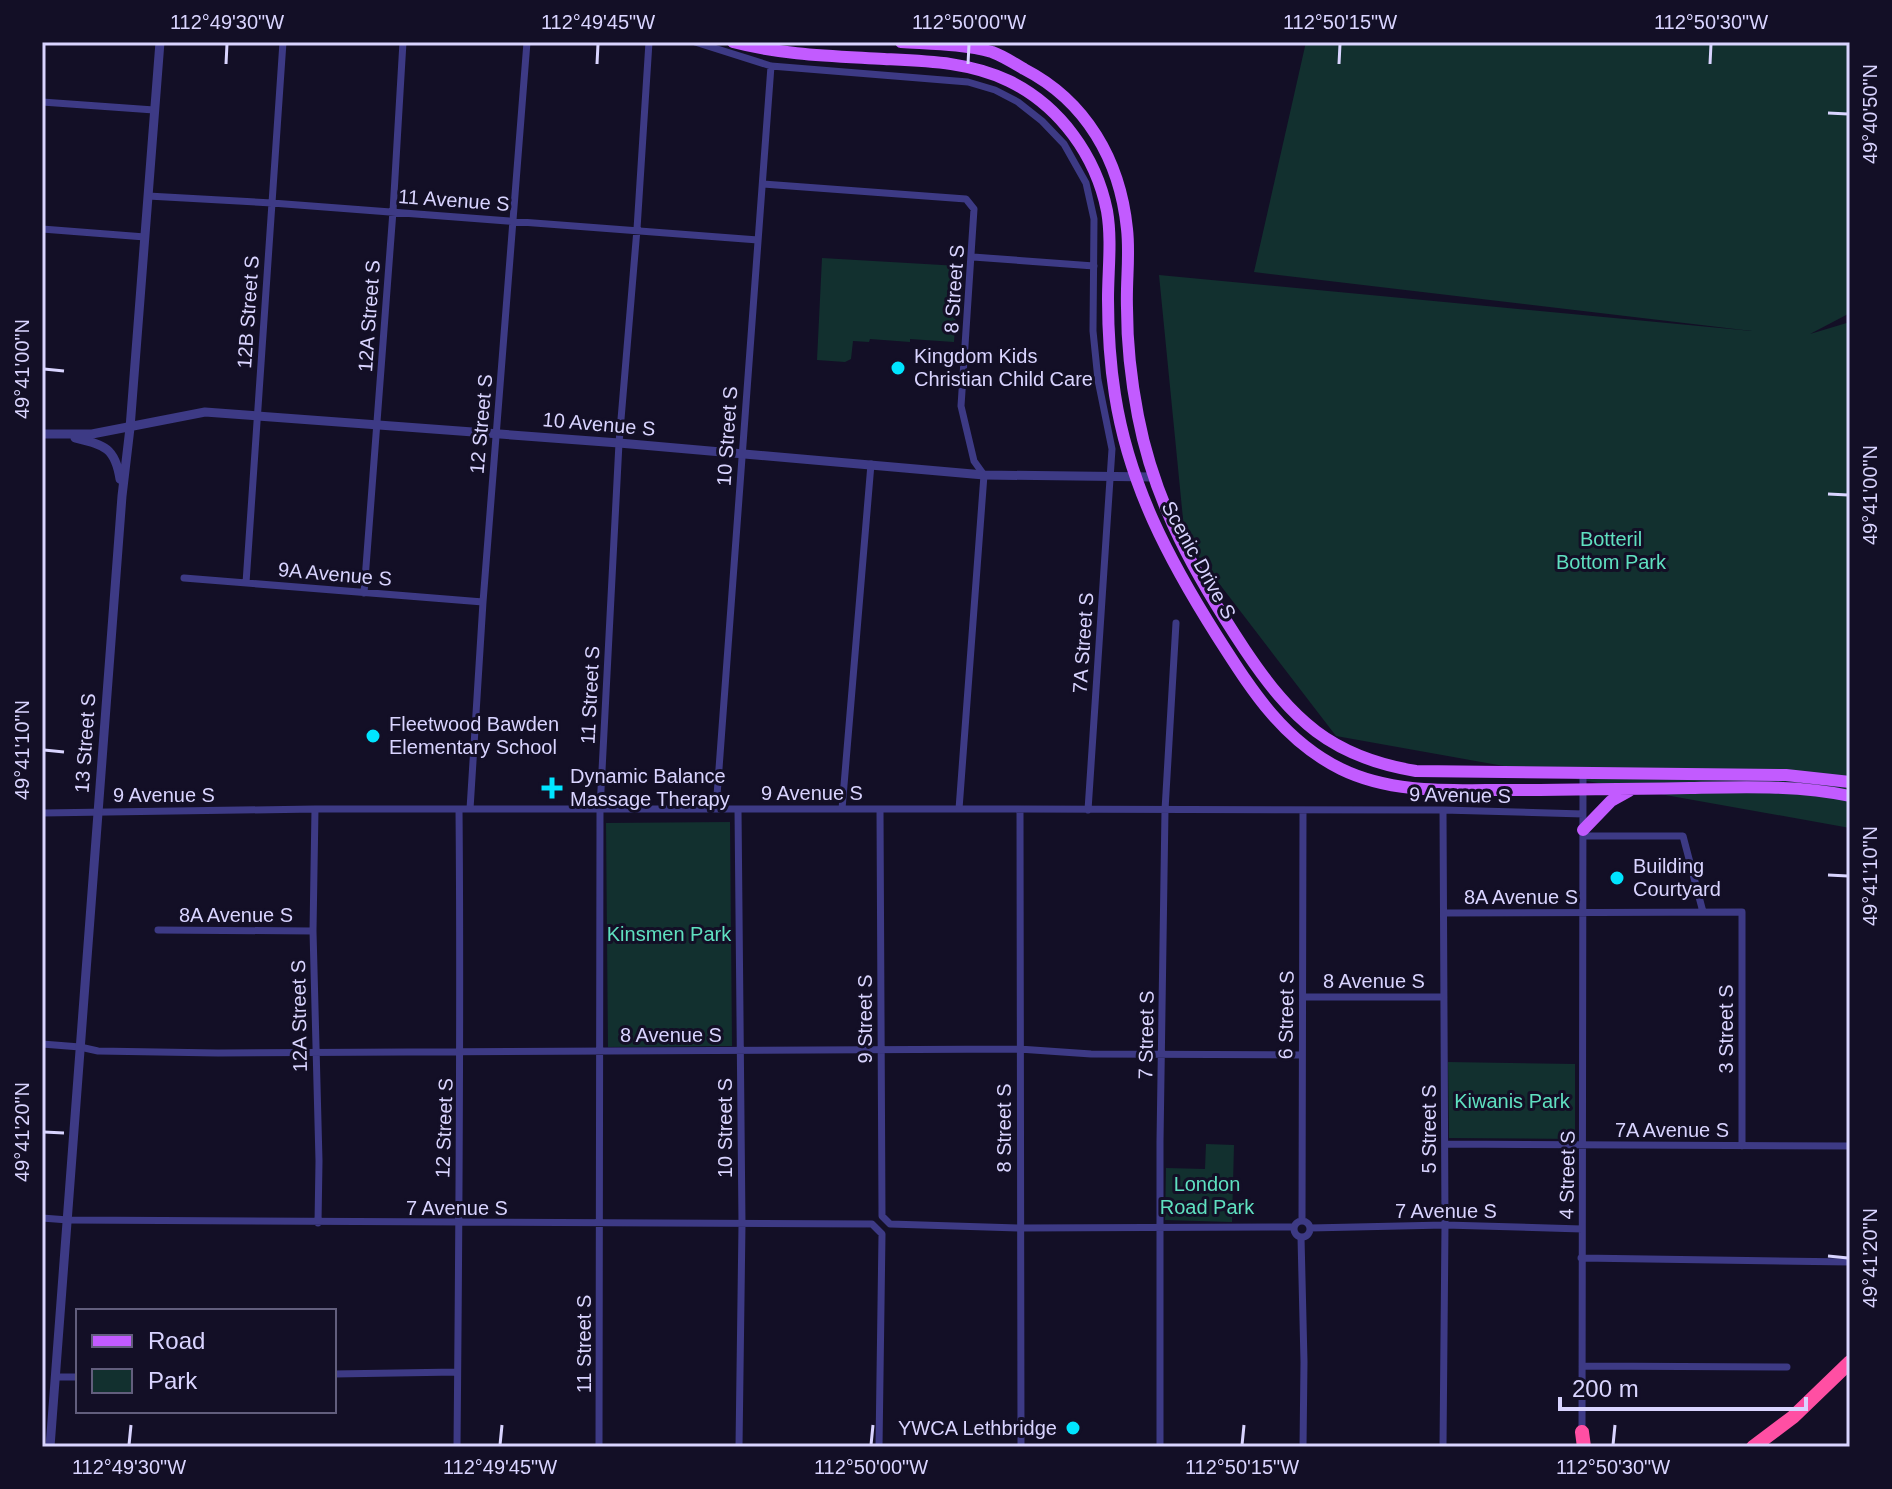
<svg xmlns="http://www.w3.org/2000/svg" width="1892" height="1489" font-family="Arial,sans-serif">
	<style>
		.park { fill: #12302f }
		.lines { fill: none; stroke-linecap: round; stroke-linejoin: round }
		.minor { stroke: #3d3a85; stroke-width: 7 }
		.tertiary { stroke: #3d3a85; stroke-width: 9 }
		.primary { stroke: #c25bff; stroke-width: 12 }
		.motorway { stroke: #ff4fa3; stroke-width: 14 }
		.ticks { fill: none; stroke: #d9d4ff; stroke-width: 3 }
		.poi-dot { fill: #00e5ff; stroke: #130f26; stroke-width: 3 }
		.labels { text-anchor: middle; stroke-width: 6; stroke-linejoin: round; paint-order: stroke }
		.street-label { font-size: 20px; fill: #d9d4ff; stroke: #130f26 }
		.poi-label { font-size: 20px; fill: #d9d4ff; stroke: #130f26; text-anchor: start }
		.park-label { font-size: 20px; fill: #5fe0c0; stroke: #130f26 }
		.neatline { fill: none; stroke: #d9d4ff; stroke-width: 3 }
		.ticks-label { font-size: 20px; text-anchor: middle; fill: #d9d4ff }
	</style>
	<rect width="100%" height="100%" fill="#130f26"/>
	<!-- park -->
	<path class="park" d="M1306,42H1850V313L1810,334L1850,322V828L1336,736L1185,539L1159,275L1752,331L1254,272Z
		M822,258L959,266L954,342L910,339V342L870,339L869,342L853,341L851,359L845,362L817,360Z
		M730,822L732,1046L608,1047L606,823Z
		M1448,1062L1575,1064V1139L1449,1138Z
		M1206,1144L1234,1145L1232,1222L1165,1220L1166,1168L1205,1169Z"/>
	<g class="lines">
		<!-- minor -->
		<path class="minor" d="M695,42L771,66L968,82L995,90L1018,102L1042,121L1064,144L1086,183L1094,219L1093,331L1098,380L1112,449L1088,810
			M42,102L154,110
			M763,184L966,199L974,209L961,406L974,461L984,475L959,809
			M148,196L272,203L758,240
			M42,229L145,237
			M973,257L1094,266
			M184,578L483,602
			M246,583L283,42
			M364,593L393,211L403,42
			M315,809L313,931L319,1161L318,1223
			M470,809L483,602L527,42
			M716,809L771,66
			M738,809L742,1224L739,1447
			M842,809L871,464
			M880,809L882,1216L890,1224L1020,1228L1293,1227
			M1020,810L1021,1447
			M42,813L315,809H959L1443,810L1583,814
			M1583,836H1683L1703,912
			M1444,913L1742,912V1146
			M158,930L313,931
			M1303,997H1444
			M42,1044L80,1047L98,1051L218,1053L1019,1049L1091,1054L1302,1055
			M1445,1144L1850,1146
			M42,1218L68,1220L872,1224L882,1234L879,1447
			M1302,1220L1303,810
			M1294 1229a8 8 0 1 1 16 0a8 8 0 1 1-16 0Z
			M1310,1228L1445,1225L1582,1229
			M1301,1237L1304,1362L1303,1447
			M1581,1258L1850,1262
			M1582,1366L1787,1367
			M334,1374L457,1372
			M55,1377H78
			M1582,1432L1583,774
			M457,1447C459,1234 461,1022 459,809
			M599,1447L600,809L619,443L637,229L649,42
			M1160,1447V1142L1165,810L1176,623
			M1443,1447L1445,1225L1443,810"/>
		<!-- tertiary -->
		<path class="tertiary" d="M42,434H92L205,412L619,443L984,475L1155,477
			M75,438C104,445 115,447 120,479
			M50,1447L122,496L130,428L160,42"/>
		<!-- primary -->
		<path class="primary" d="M733,42C782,55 834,56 884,59C927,61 970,62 1009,81C1060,106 1096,156 1107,211C1112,240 1108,270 1108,299C1108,331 1110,363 1115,395C1129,485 1169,560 1217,636C1251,689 1282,740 1341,769C1392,794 1451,790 1506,790C1567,790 1629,789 1690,788C1743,787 1798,785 1850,796
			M901,42C931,44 963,44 992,52C1003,56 1014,63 1024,69C1086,101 1120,160 1127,229C1130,255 1126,281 1127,308C1127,344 1131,380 1138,416C1155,505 1196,576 1245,650C1292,720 1331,757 1416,771L1786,775L1850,782
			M1583,830L1611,801L1629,791"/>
		<!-- motorway -->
		<path class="motorway" d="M1582,1432L1584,1447
			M1753,1447L1793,1417L1850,1362"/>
	</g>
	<!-- ticks -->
	<path class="ticks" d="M226,64L227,44M597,64L598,44M968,64L969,44M1339,64L1340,44M1710,64L1711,44M1828,113L1848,114M44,369L64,371M1828,494L1848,495M44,750L64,752M1828,875L1848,876M44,1132L64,1133M1828,1256L1848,1258M129,1445L131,1425M500,1445L502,1425M871,1445L873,1425M1242,1445L1244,1425M1613,1445L1615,1425"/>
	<!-- markers -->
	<g class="poi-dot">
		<circle cx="898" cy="368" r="8"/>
		<circle cx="373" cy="736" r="8"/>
		<path d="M548 776h8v8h8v8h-8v8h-8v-8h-8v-8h8z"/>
		<circle cx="1617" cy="878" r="8"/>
		<circle cx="1073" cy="1428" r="8"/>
	</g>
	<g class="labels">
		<!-- street labels -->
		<g class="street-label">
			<text transform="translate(454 200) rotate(4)" y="7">11 Avenue S</text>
			<text transform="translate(954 289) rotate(-86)" y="7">8 Street S</text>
			<text transform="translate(248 312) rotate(-86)" y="7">12B Street S</text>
			<text transform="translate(369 316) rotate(-86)" y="7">12A Street S</text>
			<text transform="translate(481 424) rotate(-85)" y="7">12 Street S</text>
			<text transform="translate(599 424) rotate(5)" y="7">10 Avenue S</text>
			<text transform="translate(727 436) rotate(-86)" y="7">10 Street S</text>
			<text transform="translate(1199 560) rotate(61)" y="7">Scenic Drive S</text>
			<text transform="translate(335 574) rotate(5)" y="7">9A Avenue S</text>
			<text transform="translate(1083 643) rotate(-86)" y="7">7A Street S</text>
			<text transform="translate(590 695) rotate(-87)" y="7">11 Street S</text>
			<text transform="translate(85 743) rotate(-86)" y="7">13 Street S</text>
			<text x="812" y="800">9 Avenue S</text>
			<text x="164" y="802">9 Avenue S</text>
			<text transform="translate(1460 795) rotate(1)" y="7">9 Avenue S</text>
			<text x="1521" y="904">8A Avenue S</text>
			<text x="236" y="922">8A Avenue S</text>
			<text x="1374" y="988">8 Avenue S</text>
			<text transform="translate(1286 1015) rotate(-89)" y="7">6 Street S</text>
			<text transform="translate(299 1016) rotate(-91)" y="7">12A Street S</text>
			<text transform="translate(865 1019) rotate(-90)" y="7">9 Street S</text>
			<text transform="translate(1726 1029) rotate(-90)" y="7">3 Street S</text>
			<text x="671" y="1042">8 Avenue S</text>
			<text transform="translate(1146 1035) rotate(-89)" y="7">7 Street S</text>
			<text transform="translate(444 1128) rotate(-88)" y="7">12 Street S</text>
			<text transform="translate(725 1128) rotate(-90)" y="7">10 Street S</text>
			<text transform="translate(1004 1128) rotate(-90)" y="7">8 Street S</text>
			<text transform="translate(1429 1129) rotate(-90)" y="7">5 Street S</text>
			<text x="1672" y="1137">7A Avenue S</text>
			<text transform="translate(1567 1175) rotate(-89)" y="7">4 Street S</text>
			<text x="457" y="1215">7 Avenue S</text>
			<text x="1446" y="1218">7 Avenue S</text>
			<text transform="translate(584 1344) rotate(-90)" y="7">11 Street S</text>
		</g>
		<!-- poi labels -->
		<g class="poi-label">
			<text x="914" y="363">Kingdom Kids<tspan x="914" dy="23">Christian Child Care</tspan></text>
			<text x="389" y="731">Fleetwood Bawden<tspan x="389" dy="23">Elementary School</tspan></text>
			<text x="570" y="783">Dynamic Balance<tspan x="570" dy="23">Massage Therapy</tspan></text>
			<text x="1633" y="873">Building<tspan x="1633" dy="23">Courtyard</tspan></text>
			<text x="1057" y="1435" text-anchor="end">YWCA Lethbridge</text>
		</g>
		<!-- park labels -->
		<g class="park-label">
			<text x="1611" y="546">Botteril<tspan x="1611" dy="23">Bottom Park</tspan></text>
			<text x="669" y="941">Kinsmen Park</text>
			<text x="1512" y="1108">Kiwanis Park</text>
			<text x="1207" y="1191">London<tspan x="1207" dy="23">Road Park</tspan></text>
		</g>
	</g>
	<!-- border -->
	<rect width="1892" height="1489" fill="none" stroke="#130f26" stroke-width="88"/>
	<!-- legend -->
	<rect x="76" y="1309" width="260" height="104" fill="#130f26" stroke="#625e7d" stroke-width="2"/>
	<rect x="92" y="1335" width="40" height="12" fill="#c25bff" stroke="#625e7d" stroke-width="2"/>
	<text x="148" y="1349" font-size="24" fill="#d9d4ff">Road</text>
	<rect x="92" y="1369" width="40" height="24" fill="#12302f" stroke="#625e7d" stroke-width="2"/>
	<text x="148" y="1389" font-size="24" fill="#d9d4ff">Park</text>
	<!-- scale -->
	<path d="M1560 1397v12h246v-12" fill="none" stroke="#d9d4ff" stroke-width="4"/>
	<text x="1572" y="1397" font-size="24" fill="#d9d4ff" stroke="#130f26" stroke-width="6" paint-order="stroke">200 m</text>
	<rect x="44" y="44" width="1804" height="1401" class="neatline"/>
	<g class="ticks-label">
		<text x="227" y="29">112°49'30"W</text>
		<text x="598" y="29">112°49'45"W</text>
		<text x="969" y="29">112°50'00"W</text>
		<text x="1340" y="29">112°50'15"W</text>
		<text x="1711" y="29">112°50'30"W</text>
		<text transform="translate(1870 114) rotate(-90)" y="7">49°40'50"N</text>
		<text transform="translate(22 369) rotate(-90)" y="7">49°41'00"N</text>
		<text transform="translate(1870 495) rotate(-90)" y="7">49°41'00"N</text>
		<text transform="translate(22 750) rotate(-90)" y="7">49°41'10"N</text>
		<text transform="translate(1870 876) rotate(-90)" y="7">49°41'10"N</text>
		<text transform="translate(22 1132) rotate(-90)" y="7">49°41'20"N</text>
		<text transform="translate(1870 1258) rotate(-90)" y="7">49°41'20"N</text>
		<text x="129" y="1474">112°49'30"W</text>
		<text x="500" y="1474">112°49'45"W</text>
		<text x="871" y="1474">112°50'00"W</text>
		<text x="1242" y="1474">112°50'15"W</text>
		<text x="1613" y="1474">112°50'30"W</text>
	</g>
</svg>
